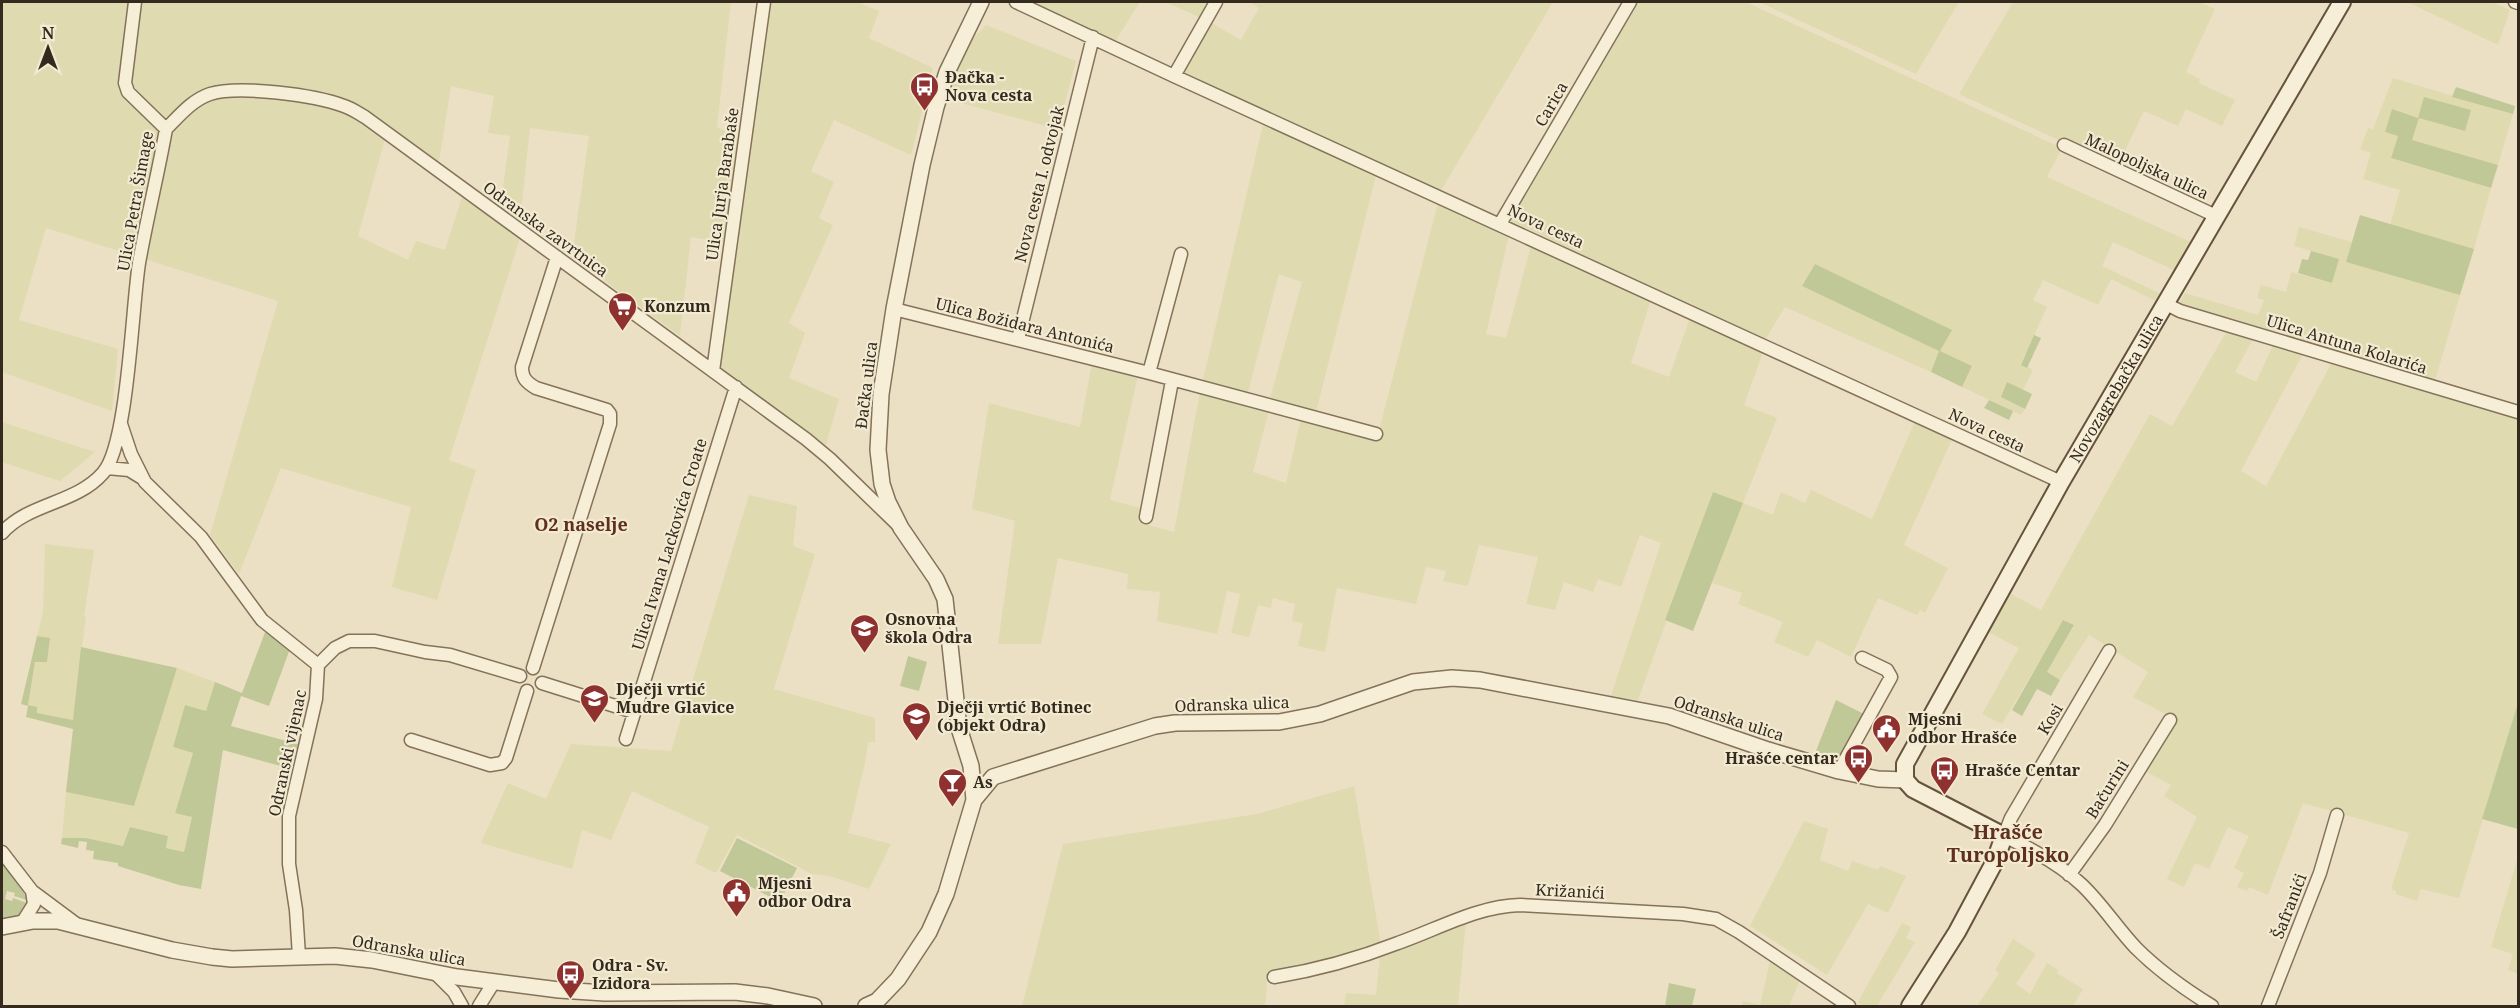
<svg xmlns="http://www.w3.org/2000/svg" width="2520" height="1008" font-family="'Noto Serif',serif">
	<style>
		.farmland { fill: #e0dab1; fill-rule: evenodd }
		.green { fill: #c1c898 }
		.lines { fill: none; stroke-linecap: round; stroke-linejoin: round }
		.minor-casing { stroke: #84725b; stroke-width: 15 }
		.tertiary-casing { stroke: #84725b; stroke-width: 18 }
		.secondary-casing { stroke: #66533e; stroke-width: 20 }
		.minor { stroke: #f6eed6; stroke-width: 12 }
		.tertiary { stroke: #f6eed6; stroke-width: 15 }
		.secondary { stroke: #f6eed6; stroke-width: 16 }
		.labels { text-anchor: middle; stroke-width: 4.5; stroke-linejoin: round; paint-order: stroke }
		.poi-label { font-size: 16px; font-weight: bold; fill: #352a1e; stroke: #f3ead2; text-anchor: start }
		.street-label { font-size: 16px; fill: #352a1e; stroke: #f3ead2 }
		.neighbourhood-label { font-size: 18px; font-weight: bold; fill: #5f2f20; stroke: #f3ead2 }
		.quarter-label { font-size: 20px; font-weight: bold; fill: #5f2f20; stroke: #f3ead2 }
	</style>
	<rect width="100%" height="100%" fill="#ebe0c3"/>
	<!-- farmland -->
	<path class="farmland" d="M2,2H731L717,127L748,142L771,2H857L879,11L869,38L933,68L911,155L834,120L811,171L834,182L819,218L833,225L789,323L805,333L789,378L839,399L826,445L717,368L734,244L691,237L680,336L572,257L589,136L530,128L520,220L500,209L510,136L488,133L494,96L451,86L439,162L388,128L358,236L408,260L416,241L445,250L462,197L520,238L449,460L476,470L437,600L392,587L411,507L281,468L239,574L210,535L278,301L46,228L19,320L118,349L112,411L2,372Z
		M1027,2H1140L1114,43Z
		M1166,2H1214L1203,19Z
		M1249,2H1553L1440,192L1179,74L1208,21L1241,40L1259,8Z
		M1639,2H1746L2062,148L2047,177L2191,242L2176,271L2113,242L2102,266L2161,294L2156,301L2111,279L2098,305L2043,280L2033,300L2047,307L2021,364L2033,370L2023,390L2007,382L2002,397L2025,409L2021,415L1962,387L1972,366L1940,351L1931,372L1785,307L1765,340L1511,221V216ZM1815,264L1951,330L1940,351L1802,286Z
		M1759,2H1959L1916,74Z
		M2013,2H2199L2215,9L2186,72L2200,79L2199,83L2235,100L2222,126L2186,109L2178,126L2144,111L2117,167L1959,94Z
		M2407,2H2492L2510,10L2498,45Z
		M986,25L1076,61L1058,129L946,99L970,42Z
		M2393,78L2513,114L2498,165L2411,140L2392,110L2385,132L2398,136L2391,158L2491,188L2474,249L2390,225L2400,190L2363,179L2371,153L2360,149L2368,128L2373,129Z
		M1264,120L1377,172L1315,416L1269,402L1302,282L1279,274L1247,396L1202,384Z
		M1439,199L1510,231L1486,334L1506,338L1532,242L1652,296L1631,363L1669,377L1691,315L1764,349L1744,405L1777,418L1743,503L1773,515L1781,492L1805,503L1811,490L1872,519L1916,419L1953,437L1904,545L1948,568L1925,613L1920,610L1917,615L1878,598L1851,657L1817,640L1808,657L1774,642L1783,622L1738,604L1742,593L1712,583L1743,503L1713,492L1638,700L1611,696L1661,543L1640,535L1621,587L1598,579L1593,592L1564,582L1555,610L1526,604L1538,557L1479,545L1468,586L1443,581L1446,571L1426,567L1416,604L1337,588L1325,652L1298,646L1303,623L1292,621L1295,604L1273,598L1271,608L1258,605L1249,637L1231,633L1240,594L1227,591L1217,634L1157,621L1160,592L1127,589L1128,574L1058,558L1041,644H998L1015,521L972,509L989,403L1080,427L1092,363L1138,375L1110,500L1141,508L1138,522L1174,532L1200,392L1269,410L1253,472L1286,483L1301,418L1377,438Z
		M2299,227L2352,242L2347,262L2460,295L2435,381L2177,307L2185,293L2258,315L2264,300L2257,298L2261,285L2286,292L2291,272L2332,283L2338,259L2294,246Z
		M2228,329L2254,337L2235,372L2256,382L2274,343L2304,352L2241,471L2266,486L2333,360L2518,416V703L2459,898L2421,889L2417,901L2396,894V891L2391,889L2409,833L2303,803L2268,895L2249,887L2247,891L2237,887L2244,873L2234,868L2249,836L2228,827L2209,869L2195,863L2184,887L2167,879L2197,817L2164,796L2171,785L2143,770L2173,718L2133,697L2148,672L2089,635L2060,680L2047,672L2074,626L2064,620L2002,724L1982,714L2019,648L1988,632L2009,593L2041,610L2150,414L2172,426Z
		M2,422L95,452L60,481L2,462Z
		M749,495L797,506L793,546L815,554L774,689L875,718V742H868L865,763L848,833L891,844L869,889L830,876L812,874L737,835L716,873L695,863L709,827L632,791L611,840L582,830L572,869L481,843L508,783L546,799L571,744L671,751Z
		M45,544L94,550L84,616H86L73,720L36,713L28,705L35,661L50,639L37,636L43,612Z
		M177,668L215,682L206,711L185,705L173,747L193,753L175,812L192,817L184,852L166,848L168,836L130,827L123,846L86,838H62L66,792L134,806Z
		M1354,786L1381,945L1268,976L1265,1006H1022L1063,844L1257,814Z
		M1804,821L1828,829L1820,860L1848,871L1852,861L1878,870L1880,866L1906,876L1888,913L1868,904L1827,975L1750,926Z
		M2518,857V974L2508,970L2513,954L2491,947Z
		M1466,920L1458,1006H1344L1346,993L1376,995L1380,956Z
		M1902,923L1911,927L1906,938L1915,942L1877,1006H1864L1858,1003L1860,998Z
		M2013,939L2036,954L2016,984L2030,994L2047,963L2058,970L2057,973L2083,989L2073,1006H1977L1999,973L1995,970Z
		M1770,961L1800,980L1789,1006H1742L1743,1001L1760,1005Z"/>
	<!-- green -->
	<path class="green" d="M2456,87L2515,106L2513,114L2452,97Z
		M2424,97L2471,110L2465,131L2419,118L2412,140L2498,165L2491,188L2391,158L2398,136L2385,132L2392,109L2418,118Z
		M2360,215L2474,249L2460,295L2346,262Z
		M2311,251L2339,259L2332,283L2298,273L2302,259L2308,260Z
		M1815,264L1952,330L1940,351L1972,366L1962,387L1931,372L1939,351L1802,286Z
		M2034,335L2041,338L2027,368L2021,365Z
		M2007,382L2032,394L2025,409L2001,397Z
		M1989,400L2013,411L2009,420L1984,408Z
		M1713,492L1743,503L1693,631L1665,620Z
		M2063,620L2074,625L2047,672L2060,680L2051,696L2037,689L2022,716L2012,710Z
		M267,627L291,646L269,706L241,696L231,726L298,744L291,769L223,750L201,889L179,885L118,866V863L93,859L94,851L86,850L87,842L79,841L78,848L61,844L62,838H86L123,846L130,827L168,836L166,848L184,852L192,817L175,813L193,753L173,747L185,705L206,711L215,682L242,693Z
		M37,636L50,638L47,662H35L28,705L37,707V713L73,720L81,647L177,668L134,806L66,792L73,729L26,717L28,706L21,704Z
		M908,656L927,662L919,691L900,686Z
		M1836,700L1866,715L1839,761L1814,756Z
		M2518,703V829L2482,819Z
		M737,838L797,868L780,902L720,871Z
		M2,856L23,888L22,889L27,900L14,896L15,893L7,891L5,899L12,901L13,898L27,903L19,916L2,920Z
		M1669,983L1696,989L1692,1006H1665Z"/>
	<g class="lines">
		<defs>
			<path id="minor" d="M135,2L125,83L128,92L166,129
				M1016,2L1174,76L2061,482
				M2515,2L2518,3
				M1174,76L1216,2
				M166,129C179,116 192,100 210,94C239,85 315,95 344,106C351,108 358,113 365,117L806,439L830,459L897,524
				M2064,145L2216,216
				M1500,224L1630,2
				M2166,304L2180,311L2518,412
				M894,309L1149,373L1376,434
				M1018,339L1093,37
				M713,371L764,2
				M1149,373L1181,254
				M121,424L131,454L145,482L201,537L262,620L318,665
				M107,468L129,470L142,478
				M1146,517L1172,381
				M2,533C28,503 76,504 103,473C128,445 132,307 139,263C147,218 158,174 166,129
				M2109,651L2011,818L2004,836C2032,849 2060,864 2082,885C2102,904 2117,928 2136,948C2158,970 2186,990 2212,1006
				M533,668L610,424V414L607,410L536,388C526,382 522,378 522,367L557,257
				M542,683L634,712
				M626,739L736,387
				M411,740L490,765L502,763L506,758L527,691
				M1839,771L1891,677L1887,670L1862,658
				M2,852L32,891L75,923
				M2069,875L2105,825L2170,720
				M22,923L34,904L32,891
				M299,956L296,910L289,864V816L316,699L318,665L335,648L349,641H375L425,652L450,655L520,676
				M436,974L454,992L462,1006
				M1274,977C1317,970 1357,959 1398,943C1438,929 1478,906 1520,905L1683,914L1716,919L1739,932L1849,1006
				M479,1006L494,982
				M2268,1006L2320,873L2337,815"/>
			<path id="tertiary" d="M974,800L971,766L959,728L945,599L936,579L901,528L888,502L882,484L878,450L881,394L894,309L922,165L936,107L947,72L981,2
				M2,927L33,921H58L172,950L212,957L232,959L335,956L372,960L457,977L559,990L605,993L735,992L768,996L814,1006
				M866,1006L877,1001L898,979L929,932L946,894L974,800L993,777L1155,726L1175,723L1279,722L1320,714L1413,682L1452,678L1480,680L1669,716L1768,750L1839,771L1878,779L1905,780"/>
			<g id="secondary">
				<path id="s1" d="M1910,1006L1957,932L1995,861L2004,836L1913,789L1905,780V764L2061,482L2342,2"/>
			</g>
		</defs>
		<!-- minor casing -->
		<use href="#minor" class="minor-casing"/>
		<!-- tertiary casing -->
		<use href="#tertiary" class="tertiary-casing"/>
		<!-- secondary casing -->
		<use href="#secondary" class="secondary-casing"/>
		<!-- minor -->
		<use href="#minor" class="minor"/>
		<!-- tertiary -->
		<use href="#tertiary" class="tertiary"/>
		<!-- secondary -->
		<use href="#secondary" class="secondary"/>
	</g>
	<!-- icons -->
	<defs>
		<symbol id="bus-pin" viewBox="-11 -11 22 30"><path d="M0 17L-7.5 6A9.5 9.5 0 1 1 7.5 6Z" fill="#8f312f" stroke="#f3ead2"/><path d="M-5-6H5V4H4V6H2V4H-2V6H-4V4H-5ZM-3.5-4V0h7V-4ZM-3.5 1.2v1.5H-2V1.2ZM2 1.2v1.5H3.5V1.2Z" fill="#fff"/></symbol>
		<symbol id="supermarket-pin" viewBox="-11 -11 22 30"><path d="M0 17L-7.5 6A9.5 9.5 0 1 1 7.5 6Z" fill="#8f312f" stroke="#f3ead2"/><path d="M-6-5.5h2.5l.6 2H6L4.5 2H-2.5L-4.4-4H-6ZM-1.5 3.2a1.3 1.3 0 1 0 .1 0ZM3 3.2a1.3 1.3 0 1 0 .1 0Z" fill="#fff"/></symbol>
		<symbol id="school-pin" viewBox="-11 -11 22 30"><path d="M0 17L-7.5 6A9.5 9.5 0 1 1 7.5 6Z" fill="#8f312f" stroke="#f3ead2"/><path d="M0-5L7-2L0 1L-7-2ZM-4 1L0 2.5L4 1V4Q0 6-4 4Z" fill="#fff"/></symbol>
		<symbol id="civic-pin" viewBox="-11 -11 22 30"><path d="M0 17L-7.5 6A9.5 9.5 0 1 1 7.5 6Z" fill="#8f312f" stroke="#f3ead2"/><path d="M-.6-6.5H3V-4.5H.6V-3L4-1V1h2V6H-6V1h2V-1L-.6-3ZM-1.2 2.5V6h2.4V2.5Z" fill="#fff"/></symbol>
		<symbol id="bar-pin" viewBox="-11 -11 22 30"><path d="M0 17L-7.5 6A9.5 9.5 0 1 1 7.5 6Z" fill="#8f312f" stroke="#f3ead2"/><path d="M-6-5H6L.8 .8V4.5H3.5V6h-7V4.5H-.8V.8Z" fill="#fff"/></symbol>
	</defs>
	<g fill-rule="evenodd">
		<use href="#bus-pin" x="908" y="70" width="33" height="45"/>
		<use href="#supermarket-pin" x="606" y="290" width="33" height="45"/>
		<use href="#school-pin" x="848" y="612" width="33" height="45"/>
		<use href="#school-pin" x="578" y="682" width="33" height="45"/>
		<use href="#school-pin" x="900" y="700" width="33" height="45"/>
		<use href="#civic-pin" x="1870" y="712" width="33" height="45"/>
		<use href="#bus-pin" x="1842" y="742" width="33" height="45"/>
		<use href="#bus-pin" x="1928" y="754" width="33" height="45"/>
		<use href="#bar-pin" x="936" y="766" width="33" height="45"/>
		<use href="#civic-pin" x="720" y="876" width="33" height="45"/>
		<use href="#bus-pin" x="554" y="958" width="33" height="45"/>
	</g>
	<g class="labels">
		<!-- poi labels -->
		<g class="poi-label">
			<text x="945" y="83">Đačka -<tspan x="945" dy="18">Nova cesta</tspan></text>
			<text x="644" y="312">Konzum</text>
			<text x="885" y="625">Osnovna<tspan x="885" dy="18">škola Odra</tspan></text>
			<text x="616" y="695">Dječji vrtić<tspan x="616" dy="18">Mudre Glavice</tspan></text>
			<text x="937" y="713">Dječji vrtić Botinec<tspan x="937" dy="18">(objekt Odra)</tspan></text>
			<text x="1908" y="725">Mjesni<tspan x="1908" dy="18">odbor Hrašće</tspan></text>
			<text x="1838" y="764" text-anchor="end">Hrašće centar</text>
			<text x="1965" y="776">Hrašće Centar</text>
			<text x="973" y="788">As</text>
			<text x="758" y="889">Mjesni<tspan x="758" dy="18">odbor Odra</tspan></text>
			<text x="592" y="971">Odra - Sv.<tspan x="592" dy="18">Izidora</tspan></text>
		</g>
		<!-- street labels -->
		<g class="street-label">
			<text transform="translate(1551 104) rotate(-60)" y="6">Carica</text>
			<text transform="translate(2147 166) rotate(25)" y="6">Malopoljska ulica</text>
			<text transform="translate(722 184) rotate(-82)" y="6">Ulica Jurja Barabaše</text>
			<text transform="translate(1039 184) rotate(-76)" y="6">Nova cesta I. odvojak</text>
			<text transform="translate(135 201) rotate(-80)" y="6">Ulica Petra Šimage</text>
			<text transform="translate(1546 226) rotate(25)" y="6">Nova cesta</text>
			<text transform="translate(546 229) rotate(36)" y="6">Odranska zavrtnica</text>
			<text transform="translate(1025 325) rotate(14)" y="6">Ulica Božidara Antonića</text>
			<text transform="translate(2347 344) rotate(17)" y="6">Ulica Antuna Kolarića</text>
			<text transform="translate(866 385) rotate(-83)" y="6">Đačka ulica</text>
			<text dy="6" stroke="none"><textPath href="#s1" startOffset="756">Novozagrebačka ulica</textPath></text>
			<text transform="translate(1987 430) rotate(25)" y="6">Nova cesta</text>
			<text transform="translate(669 544) rotate(-73)" y="6">Ulica Ivana Lackovića Croate</text>
			<text transform="translate(1232 704) rotate(-2)" y="6">Odranska ulica</text>
			<text transform="translate(1729 718) rotate(18)" y="6">Odranska ulica</text>
			<text transform="translate(2050 719) rotate(-59)" y="6">Kosi</text>
			<text transform="translate(287 753) rotate(-78)" y="6">Odranski vijenac</text>
			<text transform="translate(2107 789) rotate(-58)" y="6">Bačurini</text>
			<text transform="translate(1570 891) rotate(3)" y="6">Križanići</text>
			<text transform="translate(2289 906) rotate(-69)" y="6">Šafranići</text>
			<text transform="translate(409 950) rotate(10)" y="6">Odranska ulica</text>
		</g>
		<!-- neighbourhood labels -->
		<g class="neighbourhood-label">
			<text x="581" y="531">O2 naselje</text>
		</g>
		<!-- quarter labels -->
		<g class="quarter-label">
			<text x="2008" y="839">Hrašće<tspan x="2008" dy="23">Turopoljsko</tspan></text>
		</g>
	</g>
	<!-- border -->
	<rect width="2520" height="1008" fill="none" stroke="#352a1e" stroke-width="6"/>
	<!-- north arrow -->
	<g transform="translate(48 48)" stroke="#f3ead2" stroke-width="4.5" paint-order="stroke">
	<path d="M0-4.5L10 22L0 15L-10 22Z" fill="#352a1e"/>
	<text y="-9" font-size="16" font-weight="bold" text-anchor="middle" fill="#352a1e">N</text>
	</g>
</svg>
